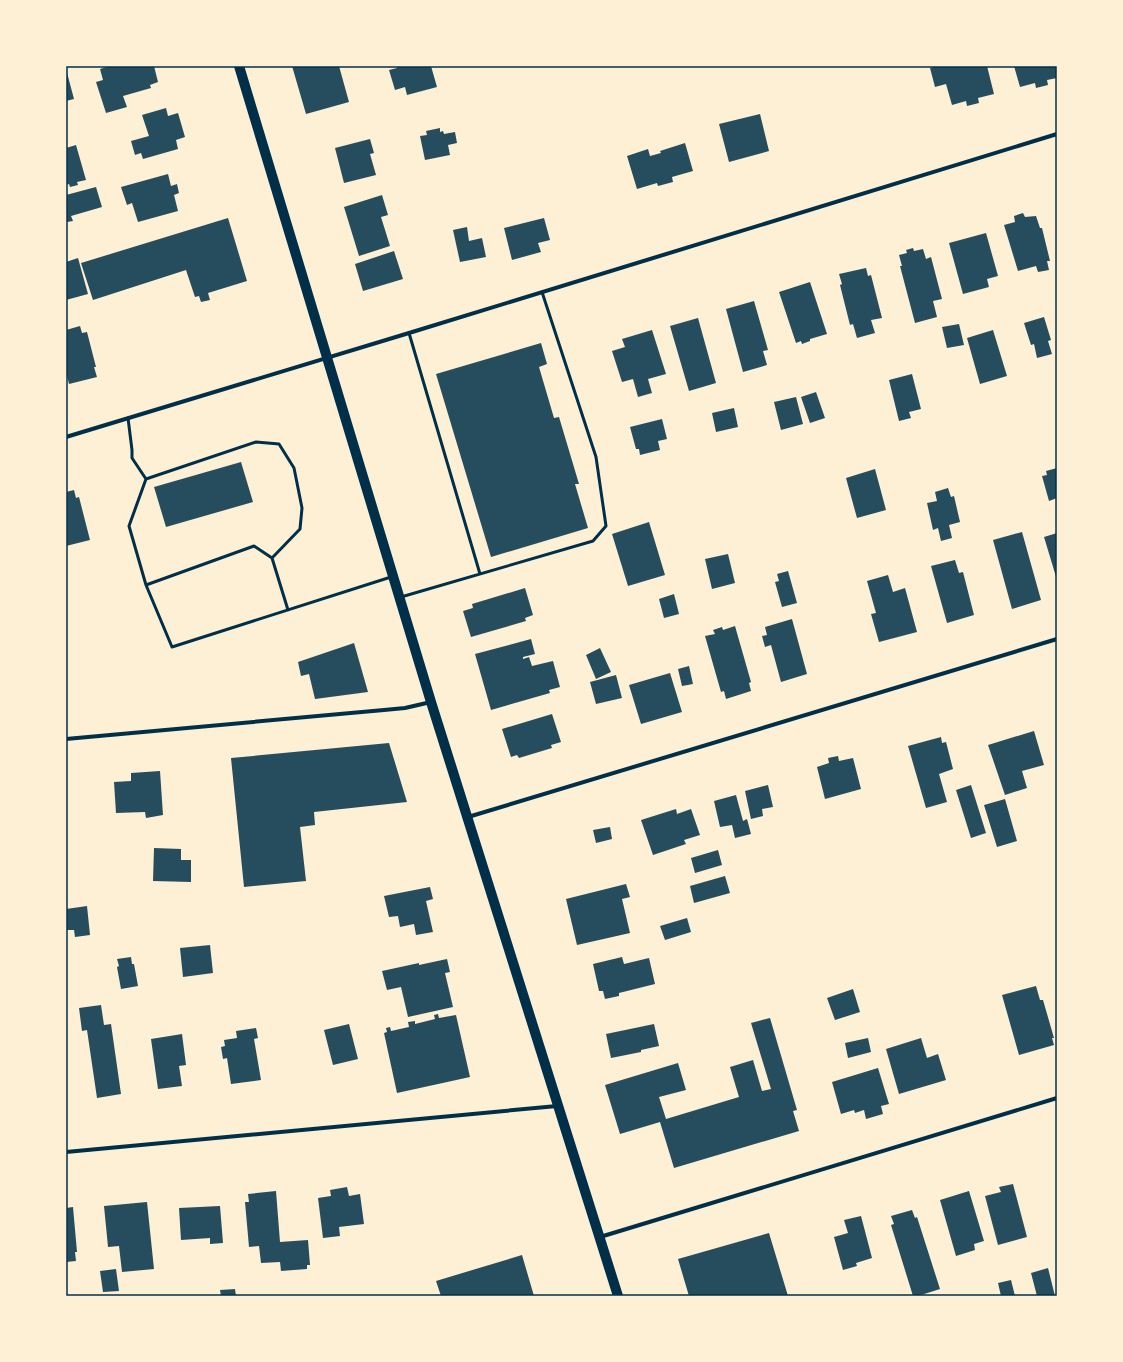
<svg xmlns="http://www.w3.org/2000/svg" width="1123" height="1362" font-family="Lato,sans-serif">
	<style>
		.building { fill: #264d5e }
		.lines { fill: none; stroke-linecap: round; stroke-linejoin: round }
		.service { stroke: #003049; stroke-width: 3 }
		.minor { stroke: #003049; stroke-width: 4 }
		.primary { stroke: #003049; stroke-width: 10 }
		.neatline { fill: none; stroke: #003049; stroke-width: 1.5 }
	</style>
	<rect width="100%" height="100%" fill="#fdf0d5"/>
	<!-- building -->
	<path class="building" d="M110,66H154L158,82L150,85L151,88L123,96L127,107L106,113L96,82L103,80L100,69Z
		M292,66H339L349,102L306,114Z
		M397,66H431L437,87L407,95L405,87L395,90L389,70L397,68Z
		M937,66H987L994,94L978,98L979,103L967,106L966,101L952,105L946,84L935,87L930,68Z
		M1014,66H1057V78L1047,80L1048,85L1036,88L1035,83L1020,87Z
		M66,69L74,99L66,101Z
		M166,108L168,116L178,113L185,137L176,140L178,149L143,159L141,153L135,155L131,141L149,136L142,115Z
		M760,114L769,151L729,162L719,124Z
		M440,128V132L443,131L444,134L455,132L457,143L448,145L450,155L425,160L420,136L427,135L426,131Z
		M370,139L374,153L370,154L376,175L344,183L335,148Z
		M685,143L693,171L672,177L673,182L658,186L657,183L637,189L627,156L648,149L650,156L661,153L660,151Z
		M76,145L86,180L77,182L78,185L70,187L69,184L66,185V148Z
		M168,174L171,186L177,184L179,193L174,195L178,211L138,222L132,203L127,205L121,187Z
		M96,187L102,207L71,216L73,221L67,222L66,195Z
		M382,195L388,215L381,217L390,246L359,256L344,207Z
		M1023,213L1025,217L1036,216L1040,228H1042L1050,261H1047L1049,270L1038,272L1036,266L1018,271L1004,225L1015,222L1014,216Z
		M228,218L247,281L208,293L210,300L201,302L199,296L195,297L186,270L93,300L81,263Z
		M544,218L550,240L538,243L541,252L512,260L504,228Z
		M467,227L469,241L482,238L486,257L460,262L453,230Z
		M986,233L998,276L987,279L989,287L963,294L949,243Z
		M913,248L914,251L923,249L926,259L931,257L942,299L933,301L937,317L915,323L900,266H902L899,255L907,253L906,250Z
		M394,251L403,279L363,291L355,264Z
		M78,258L88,294L66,300V262Z
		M866,268L868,276L871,275L882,318L871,320L875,333L857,338L853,324L850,325L840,285L842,284L839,274Z
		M810,282L827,334L810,339V341L802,344L801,341L796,343L779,292Z
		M754,301L768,350L763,351L767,365L743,372L726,309Z
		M1044,317L1051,340L1048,341L1052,354L1037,358L1034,344L1031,345L1024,323Z
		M698,318L716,383L689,391L670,326Z
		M959,324L964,345L947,348L942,327Z
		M80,326L82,333L87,332L96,367H94L97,377L69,384L67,376H66V338H67L66,330Z
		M652,330L666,374L648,379L652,393L638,397L633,379L622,382L612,351L625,347L622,339Z
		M993,330L1007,376L980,384L967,338Z
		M541,343L547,364L539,367L554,418L559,417L579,484H575L588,528L491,557L436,374Z
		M912,374L921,409L909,412L911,418L899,421L889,380Z
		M816,392L825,418L810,423L801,397Z
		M796,397L803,424L781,430L774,402Z
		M734,408L738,427L716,432L712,413Z
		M662,419L667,439L658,441L660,450L640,455L639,449H636L630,427Z
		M241,462L253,502L166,527L154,487Z
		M1057,468V498L1049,501L1042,476L1047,475L1046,471Z
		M875,469L886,510L857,518L846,478Z
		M948,488L951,497L954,496L960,522L949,525L952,538L941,541L938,528L933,530L927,503L937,501L935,492Z
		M74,490L76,498L79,497L90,540L66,546V492Z
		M649,522L665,575L628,586L612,534Z
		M1022,532L1041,600L1012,609L993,540Z
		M1057,533V580L1044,537Z
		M728,554L735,583L712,589L705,559Z
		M955,560L959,573L963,572L974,615L947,623L931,566Z
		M788,571L797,603L782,607L775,582L779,581L777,574Z
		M888,575L893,592L905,588L917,632L879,642L871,614L876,613L867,581Z
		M525,588L533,615L525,618L526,621L471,637L463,611L473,608L472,604Z
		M674,594L679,614L664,618L659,599Z
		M792,619L807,674L781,682L771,645L765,647L762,636L767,635L765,627Z
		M735,626L751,682L749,683L751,691L726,699L724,691L721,692L705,636L715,634L713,630L722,627L723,630Z
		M531,639L535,654L523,657V659L529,657L532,666L553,661L560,687L549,690L550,693L491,710L475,654Z
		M354,643L368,692L315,699L309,674L301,676L298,662Z
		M600,648L611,672L596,679L586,655Z
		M689,666L693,684L682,686L678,669Z
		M670,673L682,712L641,724L629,685Z
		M616,675L622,698L596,704L590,682Z
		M552,714L561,742L551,745L552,748L519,758L517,755L511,757L502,729Z
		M1034,731L1044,765L1022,771L1027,788L1005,795L988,745Z
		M941,737L942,743L946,742L953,769L939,774L947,802L926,808L908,746Z
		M389,743L407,802L314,812L315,825L300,827L306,881L244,887L231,758Z
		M838,756L839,761L853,758L861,789L825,799L817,767L829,763L828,758Z
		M160,771L163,815L146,818L145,812L116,813L114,782L131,781V773Z
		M768,785L773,807L762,809L763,816L751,819L745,791Z
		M971,785L986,833L971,838L956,790Z
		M736,795L743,821L747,819L751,834L735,838L732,825L720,827L714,801Z
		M1005,799L1017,841L997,847L984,805Z
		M676,809L677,814L691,809L700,835L684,840L686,844L653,855L641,820Z
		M610,827L612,839L596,843L593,830Z
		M154,848L181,849V860H191V882L153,881Z
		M718,850L722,865L695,873L691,858Z
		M725,876L730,893L694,903L690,886Z
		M626,884L630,897L622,899L630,933L577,945L566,899Z
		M430,887L433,899L426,901L433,932L416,935L414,924L400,927L398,916L389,917L384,896Z
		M87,906L90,935L75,937L74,930H66V909Z
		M687,918L691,932L665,940L660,926Z
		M210,945L213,973L183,977L180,948Z
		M131,957L132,964H134L138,986L121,989L117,967L119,966L117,959Z
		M622,957L624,964L649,958L655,984L619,993V996L605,999L603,991H599L593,964Z
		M447,959L450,972L445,973L453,1007L408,1017L401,987L387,990L382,971L419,963V965Z
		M1036,986L1040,1000H1043L1054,1038H1052L1054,1045L1019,1055L1002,995Z
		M853,989L860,1012L835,1020L827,998Z
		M101,1005L104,1025L111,1024L121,1094L97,1098L87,1030L82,1031L79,1008Z
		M438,1014L439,1018L456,1015L470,1077L397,1093L384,1033L387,1032L386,1028L390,1027L391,1031L409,1027L408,1022L415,1021V1024L435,1019L434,1015Z
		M770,1018L797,1110L793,1111L799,1131L674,1168L660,1122L620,1134L605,1085L678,1063L686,1090L659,1097L666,1119L739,1097L730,1067L753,1060L762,1091L771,1089L751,1023Z
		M349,1024L358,1059L333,1065L324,1030Z
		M654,1024L659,1046L641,1050V1052L611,1058L606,1034Z
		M256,1028L258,1038L254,1039L261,1080L231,1084L227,1058L223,1059L221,1047L225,1046L224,1040L237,1038L236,1031Z
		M182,1034L186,1065L179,1066L182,1086L158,1089L151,1039Z
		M868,1038L871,1052L848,1058L845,1043Z
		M921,1038L927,1058L938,1054L946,1080L899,1094L886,1049Z
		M878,1068L889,1104L881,1106L883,1114L866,1119L864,1110L855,1113L854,1110L841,1114L832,1082Z
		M1013,1184L1027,1237L998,1245L985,1196L1001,1192L999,1187Z
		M347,1187L349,1196L360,1194L364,1224L339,1227L340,1236L323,1238L318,1198L331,1196L330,1190Z
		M276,1191L280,1242L308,1240L310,1265H307V1269L281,1271L280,1262L261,1263L259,1246L249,1247L245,1202H249L248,1194Z
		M969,1191L984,1241L974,1244L975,1250L956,1256L940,1200Z
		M147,1202L154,1269L122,1272L119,1246L108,1247L104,1206Z
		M220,1206L223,1243L210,1244V1238L181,1240L179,1208Z
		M73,1207L77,1252H75L76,1261L66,1262V1208Z
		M912,1210L915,1218L917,1217L940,1289L918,1296H913L891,1225L894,1224L891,1216Z
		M861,1216L872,1258L856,1263L857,1266L843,1270L834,1237L848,1233L844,1220Z
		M769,1233L788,1296H689L678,1259Z
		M522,1255L534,1296H441L436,1281Z
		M1048,1268L1055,1296H1037L1031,1273Z
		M116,1269L119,1291L103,1292L100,1271Z
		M1011,1280L1015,1296H1001L998,1283Z
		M235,1289L236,1296H221L220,1290Z"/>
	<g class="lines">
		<!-- service -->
		<path class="service" d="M409,333L480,574
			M128,418L132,450V458L146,479
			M146,479L129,526L146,585L172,647L391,577
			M146,479L256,442L279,444L294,468L302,508L300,529L272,558
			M146,585L254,546L272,558L288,610
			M401,597L593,541L606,526L596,457L542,292"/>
		<!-- minor -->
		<path class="minor" d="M66,437L409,333L1057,134
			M66,739L384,710L405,708L431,702
			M468,817L1057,639
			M66,1152L557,1106
			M600,1237L1057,1098"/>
		<!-- primary -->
		<path class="primary" d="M239,66L431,702L618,1296"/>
	</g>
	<!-- border -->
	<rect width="1123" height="1362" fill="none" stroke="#fdf0d5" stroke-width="134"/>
	<rect x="67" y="67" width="989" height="1228" class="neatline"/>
</svg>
